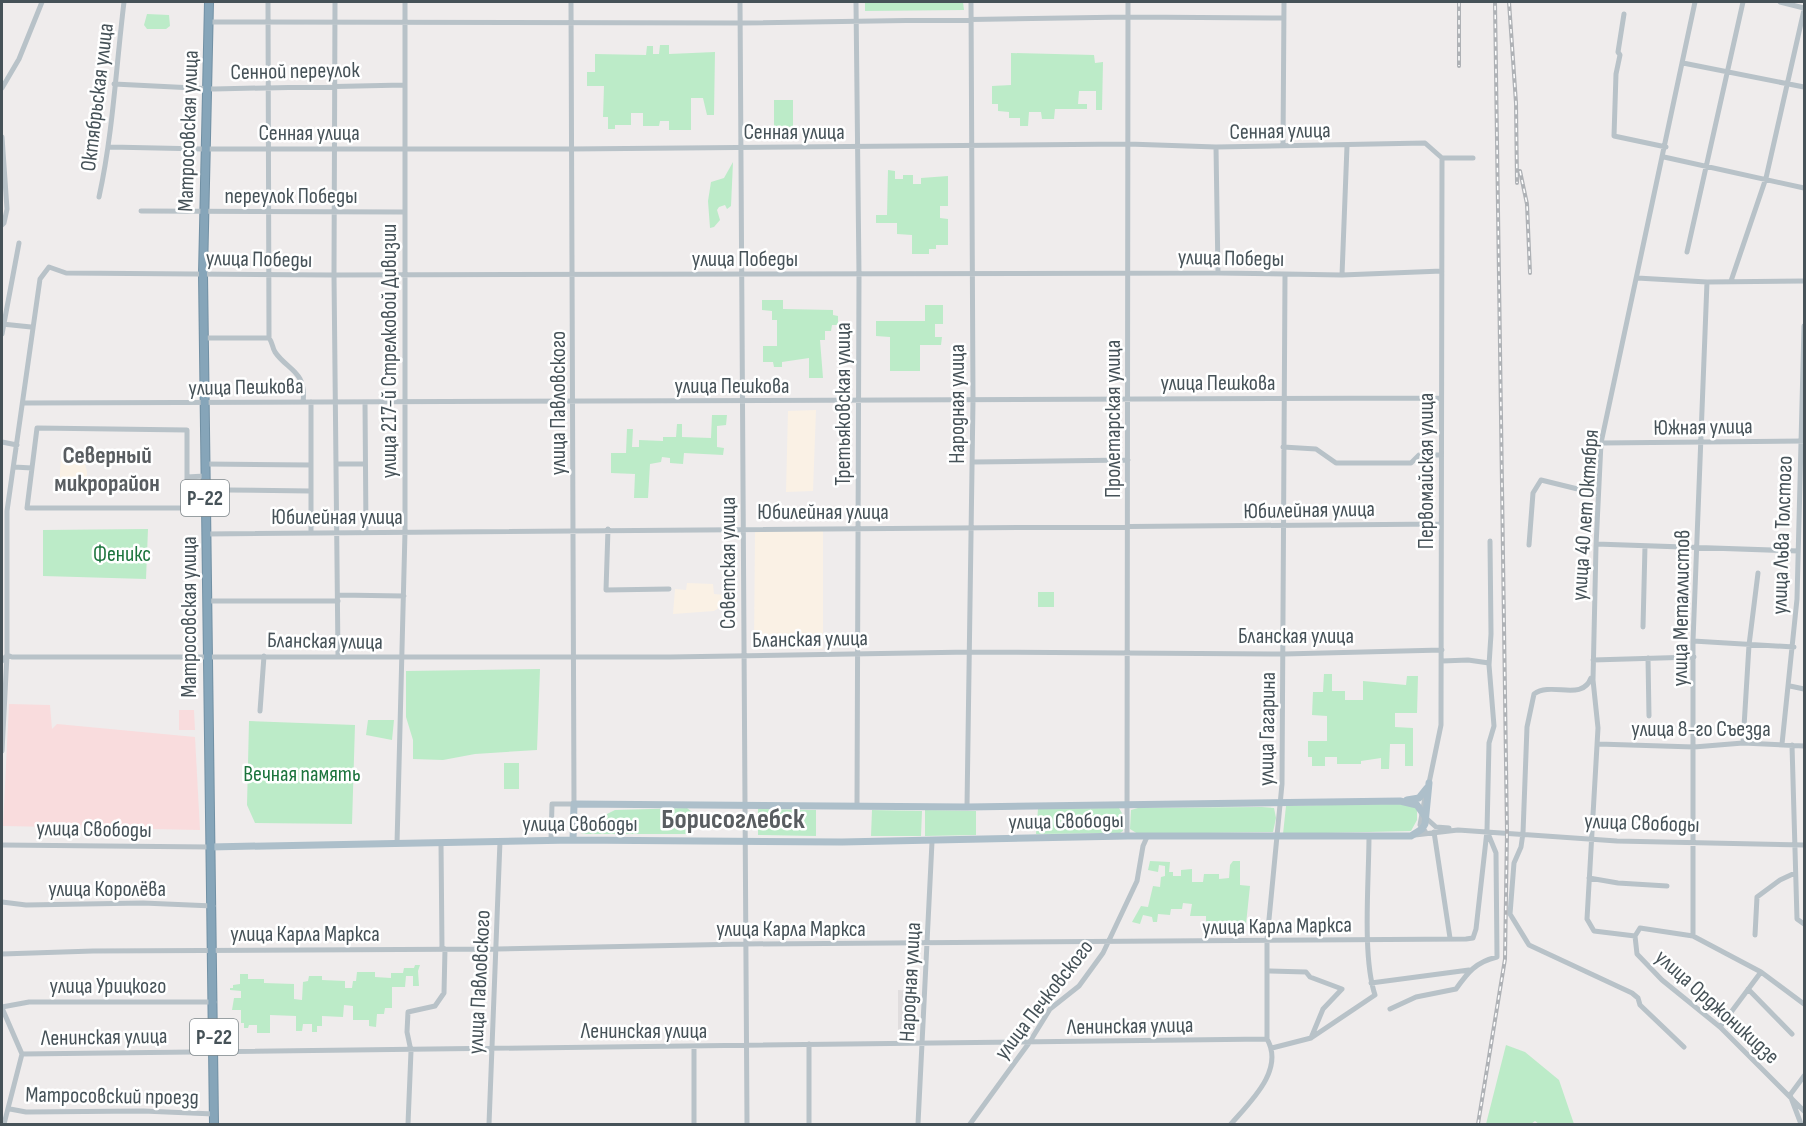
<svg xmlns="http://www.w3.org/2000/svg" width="1806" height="1126" font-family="'Sofia Sans Condensed',sans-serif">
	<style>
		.commercial { fill: #faf1e5 }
		.education { fill: #e0ddde }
		.medical { fill: #f9dcdd }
		.green { fill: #bcebc8 }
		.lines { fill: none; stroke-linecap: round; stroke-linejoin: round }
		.highway-casing { stroke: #7190a4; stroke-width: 10 }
		.minor { stroke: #b8c2c8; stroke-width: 5 }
		.major { stroke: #adbfca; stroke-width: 7 }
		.highway { stroke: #86a5b9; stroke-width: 8 }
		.rail-casing { stroke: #afb2b6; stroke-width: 4 }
		.rail { stroke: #fff; stroke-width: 1.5; stroke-dasharray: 4.5; stroke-linecap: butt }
		.labels { text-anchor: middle; stroke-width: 5; stroke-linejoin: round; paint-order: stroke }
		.shield { fill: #fff; stroke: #7e868a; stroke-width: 1.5 }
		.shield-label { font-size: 21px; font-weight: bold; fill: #465258 }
		.street-label { font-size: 22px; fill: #465258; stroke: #fff }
		.park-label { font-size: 22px; fill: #1c743d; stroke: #fff }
		.neighbourhood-label { font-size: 24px; font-weight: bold; fill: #595d61; stroke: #fff }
		.district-label { font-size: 28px; font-weight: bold; fill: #595d61; stroke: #fff }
	</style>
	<rect width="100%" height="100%" fill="#efecec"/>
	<!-- commercial -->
	<path class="commercial" d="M816,410L813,491L786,492L788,411Z
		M70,451L82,452L87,472L86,491H59L61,456Z
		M755,531H823V649L754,648Z
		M687,583L713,584L714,594L737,596V602L726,603L714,611L673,614L675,589L686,590Z"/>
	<!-- education -->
	<path class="education" d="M898,990L916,991L915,1037H898Z"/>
	<!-- medical -->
	<path class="medical" d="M9,704L50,705L52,729L57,724L195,737L200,830L3,826Z
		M179,710H194L195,730H179Z"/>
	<!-- green -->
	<path class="green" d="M865,2H963L964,10L865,11Z
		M147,14L169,15L170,26L166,29H147L144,25Z
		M660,45H669V54L715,52L714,115H707L703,98H691V130H669V121H660L659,126H643V113H631V125H615V129H608V117H603L604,86H587V72H595V54L646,55L647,46H653V54H659Z
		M1011,53L1094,55L1095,63L1103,62L1102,110H1096V91H1079L1078,104H1087V109H1055L1054,119H1042L1041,112H1029L1028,126H1020V118H1009V112L998,111V104H992V86L1011,85Z
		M774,100H793V140L774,141Z
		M733,162L731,206L727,209L725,205L719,207L717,210L720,220L714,227L710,228L708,201L711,182L724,178Z
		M888,170L895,171V179H903V175H913V184H921V178L948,176V206H940V218L948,219V245H936V249H929V254H912V235L897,234V223H876V215H887Z
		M762,300H783V309L833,310V315L838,316V325H832L831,331H825V340H820L823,378H809V358L782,362V367H774L773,362H763V346H777V320H772V311L762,310Z
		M925,305H943V324H935V337H942L941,345H920V371H890V337L876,336V321H925Z
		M712,415H727L726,425L717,426V447L724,448L723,455L684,453L683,464L670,463V458L662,457L661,462L650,464L648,498H634L635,474L611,473V453H626L627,429H633L632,447H639V440L663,441V437H676L677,424H682V437L711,438Z
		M148,529L146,579L43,576V530Z
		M1038,592H1054V607H1038Z
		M540,669L537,750L475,754L443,760L413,759V740L406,717V671Z
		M1324,674H1332V691H1345V700H1363V681L1406,685L1407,676H1418L1417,713H1395V727L1413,728V766H1405V744H1390L1389,769H1381V758L1361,761V764H1337V757H1325V766H1312V757H1308V741H1327V716L1312,715L1313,692H1323Z
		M368,720H394L392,740L366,735Z
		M249,721L355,725L352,824L255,823L247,805Z
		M504,763H519V789H504Z
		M1409,803L1417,809V820L1411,831L1283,834L1286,806Z
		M1262,807L1274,808L1276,818L1273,832L1138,834L1130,829L1131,810L1138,808Z
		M687,808L692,812V819L689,822V834H580L599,830L605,815L615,810Z
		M1119,808L1123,815V831L1120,833L1036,834L1038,809Z
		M758,809L816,810V836L758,835Z
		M872,810L922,811L921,836H871Z
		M925,810L976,811V835L925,836Z
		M1150,861L1170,862L1169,872H1173V876H1181V870L1192,869V882H1203L1204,874H1219V879L1229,878L1230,865L1233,861H1240V885L1250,886L1246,924L1206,921V916H1190L1192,904L1183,903L1182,909H1171L1170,915L1158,914L1157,922H1153L1152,917L1143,915L1140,924L1132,922L1141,906L1148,907L1153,886L1160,887L1161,877L1165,876V866L1159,865L1158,872L1148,870Z
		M415,965H420L418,971L419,986H413V976H406L405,987H392V1008H385L384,1014H377L376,1027L369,1026V1020H353V1006L344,1005L343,1017L322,1016V1026H317V1032H312V1024H303L302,1031H296V1016L270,1015V1033H257V1025H249L248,1028H244V1023H241V1010H232L234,998H241V991L230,990V988H233V985L240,984V974H248V979H264V983L294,984V999L302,1000L303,982L308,981L309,976H322V980L345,981V988H352L353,981H356L357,972H375V977L391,978V973H403L404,968H414Z
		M1506,1045L1525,1052L1559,1080L1574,1124H1539L1535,1121L1531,1124H1486Z"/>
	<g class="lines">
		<defs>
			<path id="highway" d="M209,2L203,274L214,1124"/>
		</defs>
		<!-- highway casing -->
		<use href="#highway" class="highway-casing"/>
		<!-- minor -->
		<path class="minor" d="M335,2L334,275L338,657
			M740,2L747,1124
			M856,2L859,275L857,806
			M1695,2L1601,443L1596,546L1593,680L1598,728L1587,919L1594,931L1635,936L1640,928L1693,936L1761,972L1804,1004
			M1780,2L1804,8
			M1624,14L1618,52L1620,55L1616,74L1614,136L1666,147
			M208,22L740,23L1128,17L1284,18
			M1683,63L1804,87
			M114,84L214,89L404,85
			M2,88L19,59L42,2
			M2,137L7,209L4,223L2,225
			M1283,146L1284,2
			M110,147L203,149H571L1128,144L1216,147L1425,143L1442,158H1473
			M1216,147L1218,273
			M1664,157L1804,188
			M99,197C113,133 116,67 124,2
			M141,211L404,212
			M1687,252L1743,2
			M1342,275L1347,146
			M1637,278L1707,282L1804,281
			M1731,281L1766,178L1804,10
			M2,324L31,327
			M2,334L19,243
			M203,338H269L268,2
			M269,338C273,343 272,347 275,352C287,370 307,371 303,402
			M311,402V531
			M365,402L366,532
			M24,403L1440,398
			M37,428L187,430V508H27Z
			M2,442L17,445
			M1601,443L1804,441
			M1283,447L1316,449L1336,463H1411L1419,455H1440
			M973,462L1128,460
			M205,464L311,465
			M337,464H365
			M14,467L32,468
			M187,477L205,476
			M228,490L310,491
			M608,529L606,590L669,589
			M206,534L1441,524
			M1596,544L1798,551
			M1529,545L1533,493L1541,480L1598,494
			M338,595L404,596
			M207,601H338
			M1643,627L1645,546
			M1693,641L1794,647
			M1648,658L1649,716
			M1593,660L1694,657
			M2,661L7,655L12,657H670L971,652L1284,654L1442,650
			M1442,661L1468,660L1489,663
			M1591,678C1582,702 1552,681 1534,694L1527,727L1523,833L1521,847L1514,863L1510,914L1529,945L1632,993L1638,998L1640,1005L1684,1047
			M1790,686L1804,689
			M260,711L264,656
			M1743,743L1749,645L1758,573
			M1598,744L1694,747L1743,743L1804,746
			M1782,744L1797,599L1804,326
			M1792,745L1797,919L1804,924
			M2,751L7,655V511L40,279L49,267L66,273L334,275L1218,273L1342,275L1442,271
			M1429,783L1441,725L1442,158
			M967,807L973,400L971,2
			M1426,818L1436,827L1449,828
			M1425,831L1420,825L1426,792
			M1434,832L1450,938
			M1415,835L1458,830L1617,841L1804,845
			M1127,836L1128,2
			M551,840L552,804H574L571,2
			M441,843L442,949
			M397,844L405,532V2
			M2,845L210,847
			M1589,878L1618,883L1667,886
			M2,902L26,905L143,903L213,906
			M1755,935L1757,897L1780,880L1795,873
			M1635,936L1637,954L1662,980L1720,1027L1804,1111
			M1693,936V641L1707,282
			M2,954L93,951L497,949L745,944L1466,939L1473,938L1476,929L1487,831
			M1268,971L1306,972L1310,977L1342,989L1323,1009L1311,1038L1272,1048
			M1371,983L1469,970
			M1748,989L1792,1034
			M2,1007L29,1002H214
			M2,1008L22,1054L4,1124
			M1390,1009L1416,997L1456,989C1468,972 1476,962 1497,957L1496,853L1487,831L1489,743L1494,726L1489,665L1491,634L1490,541
			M1720,1027L1761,972
			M1311,1038L1375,995C1362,956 1369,880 1369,836
			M1267,1039V940L1282,784L1285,275
			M694,1047V1124
			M22,1054L1267,1039
			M10,1109L26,1112L143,1111L214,1114
			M408,1124L411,1051L407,1032L408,1012L435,1006L444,993L445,949
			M489,1124L500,841
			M809,1124V1044
			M918,1124L932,842
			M970,1124L1029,1043L1050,1009L1079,986L1103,953L1137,881L1143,846L1147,837
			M1231,1124C1250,1102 1285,1070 1267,1039
			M1801,1124L1790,1095L1804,1076"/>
		<!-- major -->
		<path class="major" d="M1407,800L1419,798L1427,788
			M573,840L574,804L967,807L1400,801L1417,805L1424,815
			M210,847L573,840L842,842L1127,836H1411L1422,829L1425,824L1429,783"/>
		<!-- highway -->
		<use href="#highway" class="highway"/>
		<defs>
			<path id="rail" d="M1459,2V66
				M1509,2L1516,103L1517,183
				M1520,171L1527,204L1530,273
				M1478,1124L1505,959L1507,832L1495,2"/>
		</defs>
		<!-- rail casing -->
		<use href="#rail" class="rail-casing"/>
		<!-- rail -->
		<use href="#rail" class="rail"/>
	</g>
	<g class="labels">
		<!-- shield labels -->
		<g class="shield">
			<rect x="181" y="480" width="48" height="36" rx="4.5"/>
			<rect x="190" y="1019" width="48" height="36" rx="4.5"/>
		</g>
		<g class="shield-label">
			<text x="205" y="505">Р-22</text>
			<text x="214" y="1044">Р-22</text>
		</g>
		<!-- street labels -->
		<g class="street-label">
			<text transform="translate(295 70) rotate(-1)" y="8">Сенной переулок</text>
			<text transform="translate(96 97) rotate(-83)" y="8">Октябрьская улица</text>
			<text transform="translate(1280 130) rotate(-1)" y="8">Сенная улица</text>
			<text transform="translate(187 131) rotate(-88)" y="8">Матросовская улица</text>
			<text x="794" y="139">Сенная улица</text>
			<text x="309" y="140">Сенная улица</text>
			<text x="291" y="203">переулок Победы</text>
			<text transform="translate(1231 257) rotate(1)" y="8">улица Победы</text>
			<text transform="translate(259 258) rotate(1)" y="8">улица Победы</text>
			<text x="745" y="266">улица Победы</text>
			<text transform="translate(388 351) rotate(-90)" y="8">улица 217-й Стрелковой Дивизии</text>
			<text x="1218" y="390">улица Пешкова</text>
			<text x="732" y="393">улица Пешкова</text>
			<text transform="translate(246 386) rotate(-1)" y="8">улица Пешкова</text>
			<text transform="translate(557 403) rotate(-90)" y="8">улица Павловского</text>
			<text transform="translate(842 404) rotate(-90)" y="8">Третьяковская улица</text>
			<text transform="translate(956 404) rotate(-90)" y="8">Народная улица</text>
			<text transform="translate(1112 419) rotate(-90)" y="8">Пролетарская улица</text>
			<text transform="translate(1703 426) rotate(-1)" y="8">Южная улица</text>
			<text transform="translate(1425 471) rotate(-90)" y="8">Первомайская улица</text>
			<text transform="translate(1309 509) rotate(-1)" y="8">Юбилейная улица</text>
			<text x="823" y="519">Юбилейная улица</text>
			<text transform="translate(1584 515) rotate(-86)" y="8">улица 40 лет Октября</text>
			<text x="337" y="524">Юбилейная улица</text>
			<text transform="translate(1781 535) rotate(-88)" y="8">улица Льва Толстого</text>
			<text transform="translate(727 563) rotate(-90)" y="8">Советская улица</text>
			<text transform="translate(1680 608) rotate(-89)" y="8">улица Металлистов</text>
			<text transform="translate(188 617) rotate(-90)" y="8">Матросовская улица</text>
			<text x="1296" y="643">Бланская улица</text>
			<text transform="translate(810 638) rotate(-1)" y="8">Бланская улица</text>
			<text transform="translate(325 640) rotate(1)" y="8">Бланская улица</text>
			<text x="1701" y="736">улица 8-го Съезда</text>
			<text transform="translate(1266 729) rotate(-89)" y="8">улица Гагарина</text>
			<text transform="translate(1066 820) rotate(-1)" y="8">улица Свободы</text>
			<text transform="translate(1642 822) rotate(2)" y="8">улица Свободы</text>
			<text x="580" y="831">улица Свободы</text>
			<text transform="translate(94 828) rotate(1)" y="8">улица Свободы</text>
			<text x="107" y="896">улица Королёва</text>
			<text transform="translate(1277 925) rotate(-1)" y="8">улица Карла Маркса</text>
			<text x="791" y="936">улица Карла Маркса</text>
			<text x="305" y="941">улица Карла Маркса</text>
			<text transform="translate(478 982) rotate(-87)" y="8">улица Павловского</text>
			<text transform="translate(909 982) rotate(-87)" y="8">Народная улица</text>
			<text x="108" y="993">улица Урицкого</text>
			<text transform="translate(1043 999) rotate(-52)" y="8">улица Печковского</text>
			<text transform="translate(1718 1006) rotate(42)" y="8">улица Орджоникидзе</text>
			<text transform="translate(1130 1025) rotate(-1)" y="8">Ленинская улица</text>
			<text x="644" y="1038">Ленинская улица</text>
			<text transform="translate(104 1036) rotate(-1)" y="8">Ленинская улица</text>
			<text transform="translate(112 1095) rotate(1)" y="8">Матросовский проезд</text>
		</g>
		<!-- park labels -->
		<g class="park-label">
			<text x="122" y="561">Феникс</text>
			<text x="302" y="781">Вечная память</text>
		</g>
		<!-- neighbourhood labels -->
		<g class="neighbourhood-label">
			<text x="107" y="463">Северный<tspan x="107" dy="28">микрорайон</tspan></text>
		</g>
		<!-- district labels -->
		<g class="district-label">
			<text x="733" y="828">Борисоглебск</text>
		</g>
	</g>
	<!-- border -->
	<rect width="1806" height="1126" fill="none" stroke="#465258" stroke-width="6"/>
</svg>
